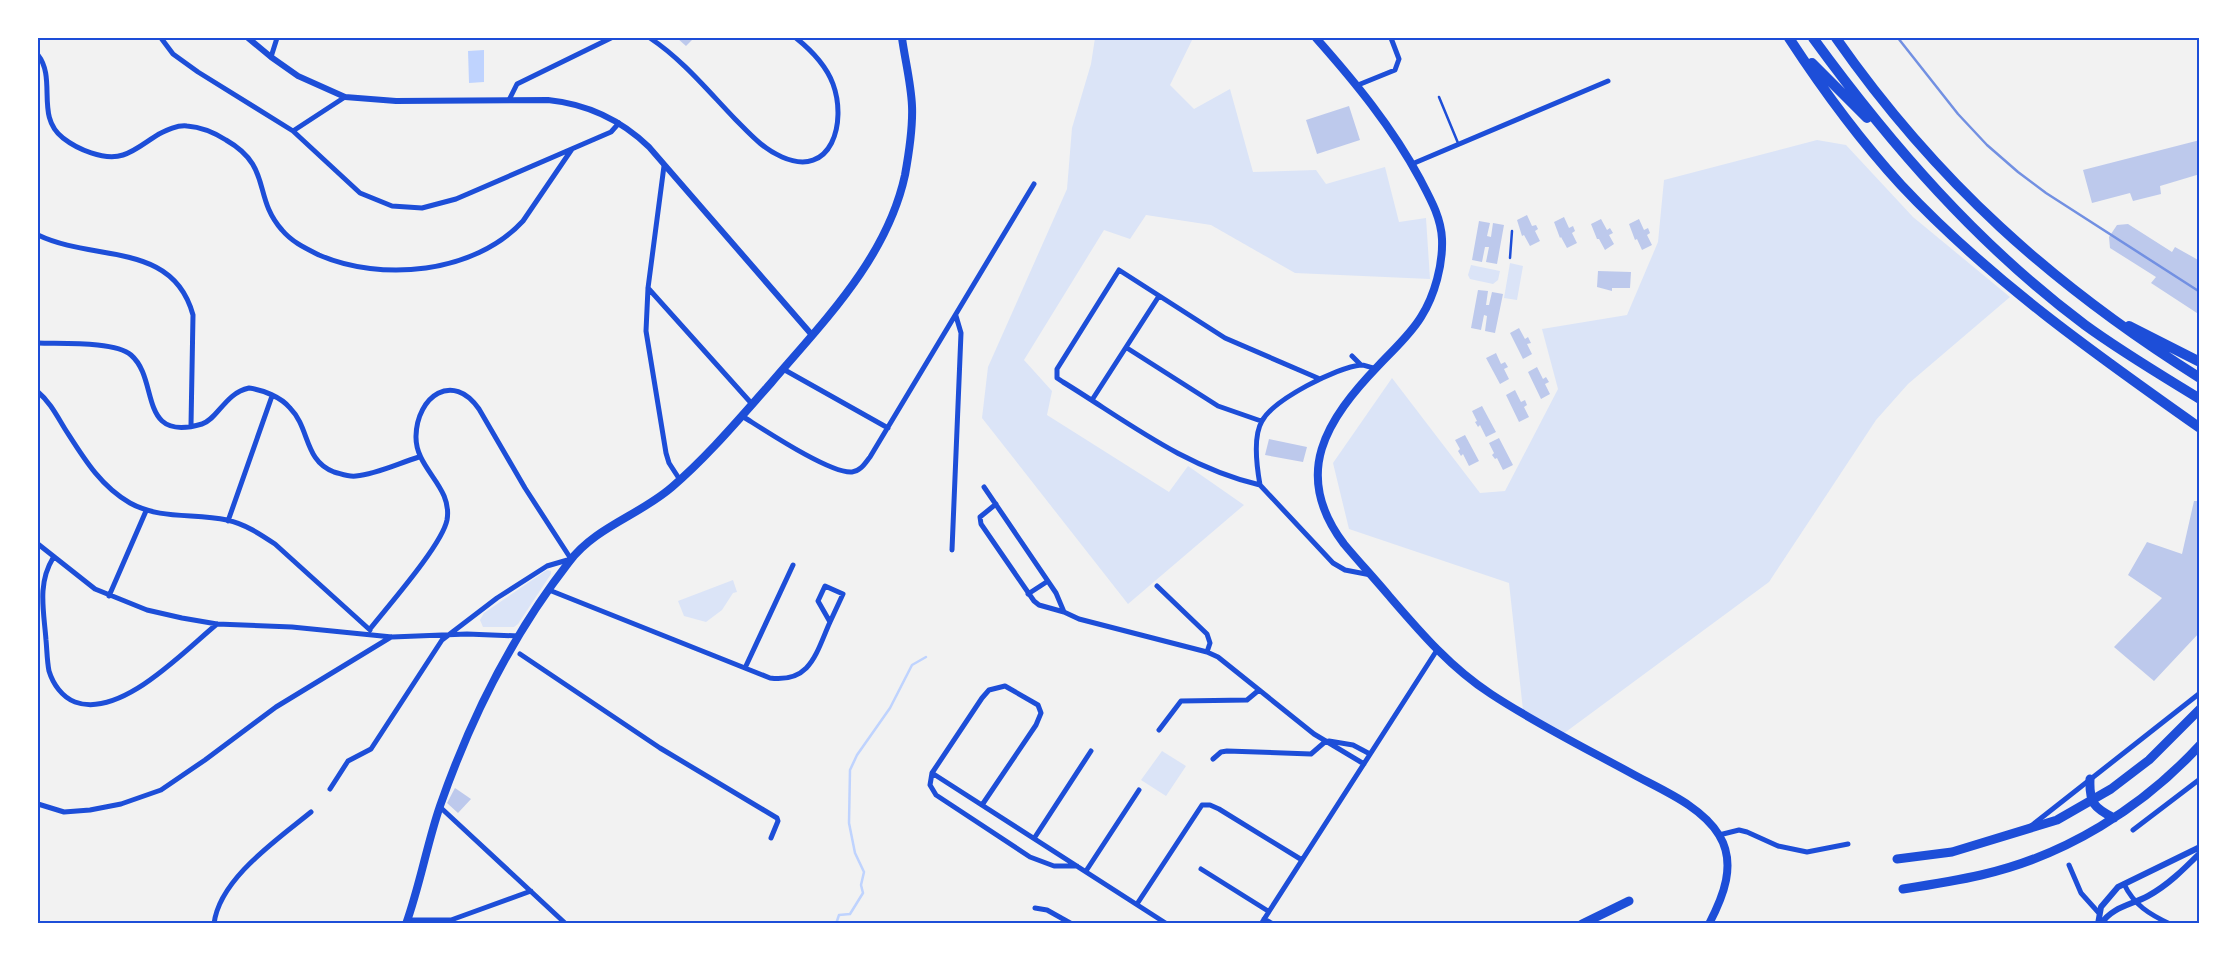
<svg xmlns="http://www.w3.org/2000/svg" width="2237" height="961" font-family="'Golos Text',sans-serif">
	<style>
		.green { fill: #dbe4f7 }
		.water { fill: #bfd3fe }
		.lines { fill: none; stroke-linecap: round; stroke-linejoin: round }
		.stream { stroke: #bfd3fe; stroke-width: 2.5 }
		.building { fill: #bdc9ec }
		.service { stroke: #1d4ed8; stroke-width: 2.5 }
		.minor { stroke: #1d4ed8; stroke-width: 5 }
		.tertiary { stroke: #1d4ed8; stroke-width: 6 }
		.secondary { stroke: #1d4ed8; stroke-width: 8 }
		.primary { stroke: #1d4ed8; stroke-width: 9 }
		.motorway { stroke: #1d4ed8; stroke-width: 10 }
		.rail { stroke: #7290e2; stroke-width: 2.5 }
		.neatline { fill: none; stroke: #1d4ed8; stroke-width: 2 }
	</style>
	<rect width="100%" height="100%" fill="#f2f2f2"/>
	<!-- green -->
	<path class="green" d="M1095,38H1193L1170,85L1194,109L1230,89L1253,172L1316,170L1326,184L1385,167L1399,222L1426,218L1430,279L1295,273L1211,225L1146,215L1130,239L1104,230L1024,360L1052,391L1047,415L1169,492L1188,466L1244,505L1128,604L982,418L988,367L1067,189L1072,128L1091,64Z
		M1817,140L1846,145L1913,217L2010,297L1908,384L1876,420L1769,582L1563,734L1523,710L1509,583L1349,529L1333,463L1392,378L1480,493L1505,491L1558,389L1542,329L1627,315L1658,242L1664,180Z
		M1510,263L1523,266L1517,300L1504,298Z
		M1471,265L1500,271L1498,280L1493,284L1470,279L1468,275Z
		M547,570L551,571V574L518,624L514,627H483L480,620L484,613Z
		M733,580L737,592L733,593L722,610L706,622L684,616L678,601Z
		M1162,751L1186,766L1166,796L1141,780Z"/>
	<!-- water -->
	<path class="water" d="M484,50V82L469,83L468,51Z"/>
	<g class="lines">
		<!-- stream -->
		<path class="stream" d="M836,924L839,915L850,914L863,893L861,885L864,872L855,853L849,823L850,770L857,755L890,708L912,665L926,657"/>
	</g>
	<!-- building -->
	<path class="building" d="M677,38H694L686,46Z
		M1349,106L1360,140L1317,154L1306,120Z
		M2200,140V174L2160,186L2161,194L2133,201L2130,193L2092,203L2083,170Z
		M1527,215L1532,226L1536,225L1538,229L1535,231L1540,241L1530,246L1524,235L1522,236L1517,220Z
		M1564,217L1569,228L1573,226L1575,231L1572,233L1577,243L1567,248L1561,237L1560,238L1554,222Z
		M1601,219L1607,230L1610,228L1613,233L1609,235L1614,244L1605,250L1599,239H1597L1591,224Z
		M1639,219L1644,230L1648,228L1650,233L1647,235L1652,245L1642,250L1637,239L1635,240L1629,224Z
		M1479,221L1490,223L1487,236L1491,237L1493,223L1504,225L1497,264L1486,262L1489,247H1485L1482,262L1472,260Z
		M2128,224L2172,252L2175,247L2200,261V315L2151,283L2156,277L2110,248L2109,237L2117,225Z
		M1598,271L1631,272L1630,288H1612V291L1597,287Z
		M1478,290L1488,291L1486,305H1489L1492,292L1503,294L1495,333L1485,331L1487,316L1484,315L1481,330L1471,328Z
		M1519,328L1525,339L1528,337L1531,343L1527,344L1532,354L1523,359L1510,333Z
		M1496,353L1501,364L1505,362L1508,367L1504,369L1509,379L1500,384L1486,358Z
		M1537,367L1543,379L1546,377L1549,382L1545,384L1550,394L1541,399L1528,372Z
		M1515,390L1521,402L1525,400L1527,405L1524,407L1529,417L1519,422L1506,395Z
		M1482,406L1496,432L1486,437L1480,425L1478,427L1475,422L1477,421L1472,411Z
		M1465,435L1479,461L1469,466L1463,454L1461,456L1458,451L1460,449L1455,440Z
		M1499,438L1513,465L1503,470L1497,458L1495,459L1492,455L1494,453L1489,443Z
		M1269,439L1307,447L1303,462L1265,455Z
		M2194,501H2200V632L2154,681L2114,647L2162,598L2128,575L2147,542L2182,554Z
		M455,788L471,799L458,813L447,803Z"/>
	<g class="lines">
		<!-- service -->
		<path class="service" d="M1439,97L1458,143
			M1510,258L1512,231"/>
		<!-- minor -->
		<path class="minor" d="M161,38L173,54L198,72L293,131L360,193L392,206L422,208L456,199L611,132L619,123
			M650,38C683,60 708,91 735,119C750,134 763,149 782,157C832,179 847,122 833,84C826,65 811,50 796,38
			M38,55C57,79 35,117 63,138C77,149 104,161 123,155C136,151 147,141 159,134C167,130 177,125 187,126C201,127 215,133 226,140C273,167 252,196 282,230C292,242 305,248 319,255C381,282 474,274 523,221L572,149
			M271,57L277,38
			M1358,85L1395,70L1399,59L1391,38
			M509,100L517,84L611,38
			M293,131L345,97
			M1412,164L1608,81
			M664,166L648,288L646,331L666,453L669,463L680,480
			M38,235C94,262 173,241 193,315L191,425
			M648,288L752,404
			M38,343C60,344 115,341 131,355C160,380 137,443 202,424C218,419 225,393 249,388C263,390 281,397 290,408C310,428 304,461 334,472C342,474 348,477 356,476C377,474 399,463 419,457
			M1127,348L1218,406L1261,421
			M1352,356L1361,365
			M783,369L888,428
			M38,392C50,402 57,416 65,429C83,457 100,486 130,503C161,520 194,513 227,520C245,524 260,534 275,544L370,630
			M1092,400L1159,296
			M742,416C763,429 830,474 852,472C861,471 865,463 870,457L1034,184
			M1260,485C1184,467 1128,422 1063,382L1057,378V369L1119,270L1225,338L1320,379
			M1260,485C1257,468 1253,436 1262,421C1273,400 1337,367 1361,365C1365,365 1371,368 1376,368
			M1260,485L1333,563L1345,570L1371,575
			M984,487L1056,593L1064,612L1079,619L1207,652L1218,657L1314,734L1364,764
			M996,504L980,517L981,524L1034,601L1039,605L1064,612
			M228,521L272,396
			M38,544L95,589L147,610L182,618L217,624L292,627L392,637L467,634L519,636
			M952,550L961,333L956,316
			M53,558C37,584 44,612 46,640C47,650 47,661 49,671C53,684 62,697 75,702C121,719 184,651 217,624
			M825,586L843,594L830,622L818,601Z
			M1157,586L1207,634L1210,643L1207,652
			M549,590L770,678C811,683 816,653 830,622
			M1028,594L1048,581
			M109,596L146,511
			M520,654L660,748L777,818L778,821L771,838
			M745,668L793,565
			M1159,730L1181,701L1247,700L1259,690
			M1329,741L1353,745L1370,754
			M1213,759L1221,752L1227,751L1311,754L1326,741
			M932,773L1167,924
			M330,789L348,761L371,749L442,640L497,598L547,566L571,559L525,488L479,409C453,371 417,396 416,436C415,469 453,486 447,520C442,545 388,606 370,629
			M38,804L64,812L90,810L121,804L161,790L205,760L276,707L391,637
			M982,805L1036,725L1041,713L1038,705L1005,686L989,690L982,698L932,773L930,785L936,795L1030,857L1054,866H1077
			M440,807L566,924
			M2031,826L2200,693
			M2133,830L2200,779
			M1719,835L1739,830L1747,832L1778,846L1807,852L1848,844
			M1035,837L1091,751
			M2069,865L2081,893L2098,912
			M1201,869L1268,911
			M1086,871L1139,790
			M2124,884C2134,905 2149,914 2170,924
			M1137,904L1202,805H1210L1219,809L1302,860
			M1035,908L1047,910L1072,924
			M1264,919L1273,924
			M407,920H451L531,891
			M214,924C219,879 278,839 311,812
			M1261,924L1437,650"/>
		<!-- tertiary -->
		<path class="tertiary" d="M248,38L271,57L298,76L345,97L396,101L548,100C587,104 620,119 649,147L812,335
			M2098,924L2101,907L2118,887L2200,847
			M2101,924C2112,907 2131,905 2148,896C2168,885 2184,869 2200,853"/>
		<!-- secondary -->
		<path class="secondary" d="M1316,38C1355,82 1392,127 1420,179C1430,198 1441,217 1442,239C1443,264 1435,295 1421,317C1410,335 1393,350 1379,365C1326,420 1291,474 1344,544C1359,562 1375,579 1390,597C1421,633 1451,668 1491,694C1535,723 1583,747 1629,772C1659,789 1701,805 1719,835C1737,864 1723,897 1709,924
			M406,924C420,885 427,844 440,806C470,720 513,634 569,562C595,527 640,515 672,487C708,456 739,419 771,383C824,321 887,258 905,175C909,153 913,129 912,106C911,83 905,60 902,38"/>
		<!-- primary -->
		<path class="primary" d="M2090,779C2089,803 2094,808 2114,818
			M1897,859L1952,852L2057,820L2111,789L2149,760L2200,709
			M1903,889C1929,885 1955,881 1981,875C2065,856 2142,808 2200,745
			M1582,924L1629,901"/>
		<!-- motorway -->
		<path class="motorway" d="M1789,38C1823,90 1859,139 1901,185C1989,279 2095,354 2200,428
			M1813,38C1891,145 1978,245 2085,325C2122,352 2161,375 2200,399
			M1836,38C1936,181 2052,285 2200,378
			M1812,63L1867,118
			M2129,326L2200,362"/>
		<!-- rail -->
		<path class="rail" d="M1898,38L1958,114L1987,145L2018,172L2046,193L2200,292"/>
	</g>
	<!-- border -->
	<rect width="2237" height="961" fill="none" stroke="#ffffff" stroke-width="78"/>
	<rect x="39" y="39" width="2159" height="883" class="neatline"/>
</svg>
